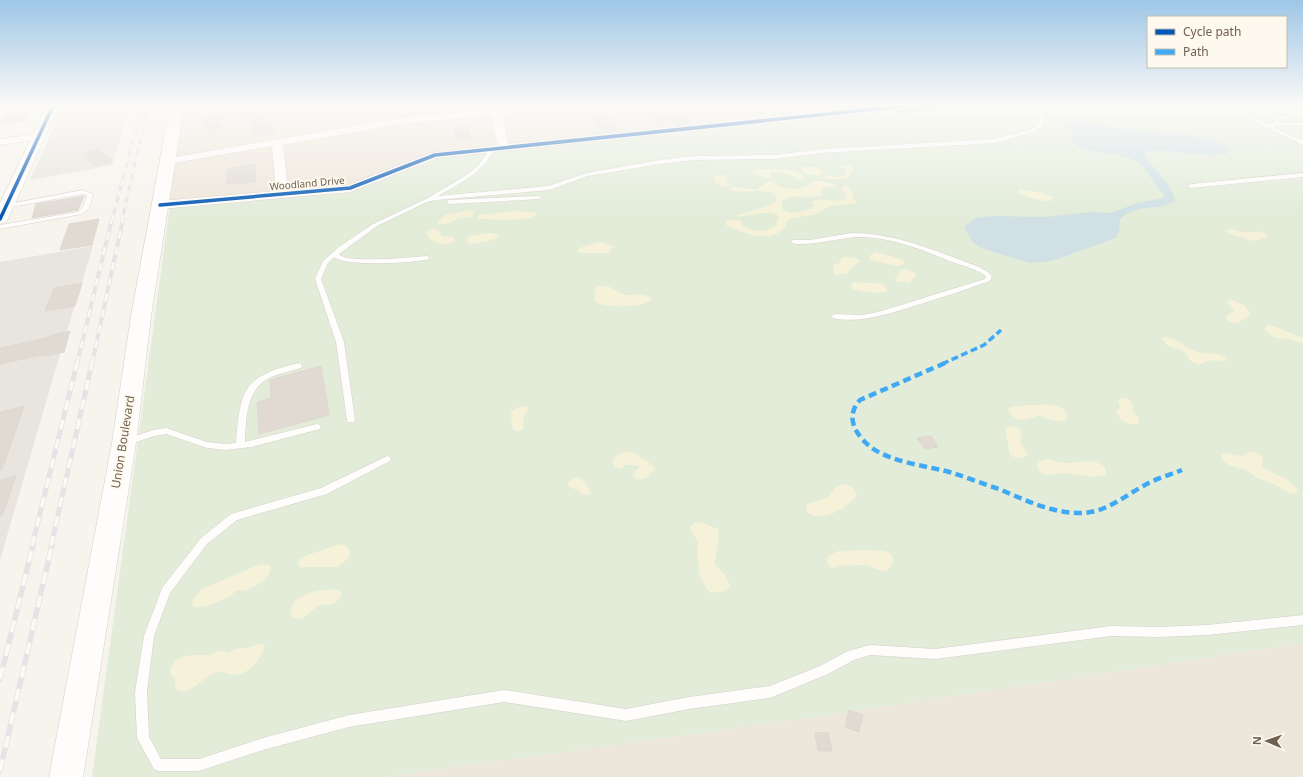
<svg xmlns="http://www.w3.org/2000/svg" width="1303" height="777" font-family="'Noto Sans',sans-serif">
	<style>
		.residential { fill: #ede6da }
		.industrial { fill: #e8e5de }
		.green { fill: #e2ecd9 }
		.sand { fill: #f5f2d9 }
		.water { fill: #d0e0e5 }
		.building { fill: #e0dad3; stroke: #ded8d0 }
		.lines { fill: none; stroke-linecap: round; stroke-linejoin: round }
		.service-casing { stroke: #d4d0ca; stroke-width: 1 }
		.minor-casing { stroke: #d4d0ca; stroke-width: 1 }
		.tertiary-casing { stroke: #d4d0ca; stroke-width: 1 }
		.secondary-casing { stroke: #d5d1ca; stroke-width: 1 }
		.service { fill: #fefdfc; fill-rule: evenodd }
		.minor { fill: #fefdfc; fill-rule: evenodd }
		.tertiary { fill: #fefdfc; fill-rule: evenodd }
		.secondary { fill: #fefdfc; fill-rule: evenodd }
		.rail-far3-casing { stroke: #e5e3e5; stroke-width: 3 }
		.rail-far2-casing { stroke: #e5e3e5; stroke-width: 4 }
		.rail-far1-casing { stroke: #e5e3e5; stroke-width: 5 }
		.rail-casing { stroke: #e5e3e5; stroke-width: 5.5 }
		.rail-far3 { stroke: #fdf9ef; stroke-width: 2; stroke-dasharray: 6; stroke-linecap: butt }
		.rail-far2 { stroke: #fdf9ef; stroke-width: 2.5; stroke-dasharray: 8; stroke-linecap: butt }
		.rail-far1 { stroke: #fdf9ef; stroke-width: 3.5; stroke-dasharray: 10; stroke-linecap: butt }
		.rail { stroke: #fdf9ef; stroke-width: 4; stroke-dasharray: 12; stroke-linecap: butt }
		.quiet-far2 { stroke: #3fa9f5; stroke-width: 2.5; stroke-dasharray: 5.5 2.5; stroke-linecap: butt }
		.quiet-far1 { stroke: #3fa9f5; stroke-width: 3.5; stroke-dasharray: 7 3.5; stroke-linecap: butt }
		.quiet { stroke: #3fa9f5; stroke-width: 4.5; stroke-dasharray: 8 4.5; stroke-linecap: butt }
		.cycleway-casing { stroke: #fdf9ef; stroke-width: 5 }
		.cycleway { stroke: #0057b8; stroke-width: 3.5 }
		.labels { text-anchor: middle; stroke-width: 4; stroke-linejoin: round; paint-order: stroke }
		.far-street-label { font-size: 10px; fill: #716050; stroke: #fdf9ef }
		.street-label { font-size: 12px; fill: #716050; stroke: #fdf9ef }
	</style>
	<rect width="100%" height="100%" fill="#f6f4ed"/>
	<!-- residential -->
	<path class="residential" d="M177,106H949L439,158L349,193L160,205Z
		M1303,643V777H383L809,718Z"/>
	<!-- industrial -->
	<path class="industrial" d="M64,106H130L112,165L30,180Z
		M93,246L58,361L0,560V262Z"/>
	<!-- green -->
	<path class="green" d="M949,106H1303V643L809,718L383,777H92L170,206L349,193L439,158Z"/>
	<!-- sand -->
	<path class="sand" d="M842,165H849L854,168L847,179H821L827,175L838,177L845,175L846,170L839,167Z
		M803,167H817L823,173L820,175L807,174L800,168Z
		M768,169C780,170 796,168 804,178L798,180L789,174L772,172L770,173L772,178H764L751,172L754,170Z
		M723,175H727L726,181L731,185L723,187L715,182L714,176Z
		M768,181H773C778,190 801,191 808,185C810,183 811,182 813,181H823L837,185L836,186L822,188L821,192L822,195C808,200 795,192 782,201V209C792,216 803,211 813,208L814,205L811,202C822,197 832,202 844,200L847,195L841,189L846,185C853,188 852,198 857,203L829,206L817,214L789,219C786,222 787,224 785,227C770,245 743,233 726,225L725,223L729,219L741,221L742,225C753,233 765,233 776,225L779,217C768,207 747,219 734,216L765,207L775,202L777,198L775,194C766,187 742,195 728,189L735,187L756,190Z
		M1020,189L1039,192L1053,197V199C1047,204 1026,197 1019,193L1018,190Z
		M469,210L474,211L472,217L459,218L447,224H439L437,222L445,215Z
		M513,211L537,212C536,214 534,217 531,218C527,220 482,220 478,218L479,215Z
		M433,228L440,232L442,236L454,237L453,242C445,247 428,242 426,232Z
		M1232,229C1236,230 1240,232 1244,232C1253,234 1262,227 1268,237L1254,241L1227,233L1226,230Z
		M489,233L497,234L499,237C494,241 473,245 468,243L467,237Z
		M599,242L611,245L613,248L608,253H580L577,251L579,248Z
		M876,252L901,259L905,263L902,265L897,266L869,260L870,255Z
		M843,257L855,258L860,261L850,269L848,273L838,275L834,274L833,265L839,263Z
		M906,269L915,273V278L912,279L910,283L895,281V278L899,275V270Z
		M855,282L883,284L887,290L886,292C877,294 859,292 851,288L852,283Z
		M604,286C614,287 614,290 622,294C631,297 642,292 651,298V300C641,309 609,307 597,303L595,301V289L597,287Z
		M1232,300L1244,305L1250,312C1249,317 1247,316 1244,319C1238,323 1233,325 1226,319V316L1234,311L1231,306L1227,303L1228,301Z
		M1267,325L1273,326L1301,337H1303V343L1290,339L1275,338L1264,330Z
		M1165,337C1179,338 1183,347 1194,351C1205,355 1219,350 1227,360L1223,362C1215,360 1209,359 1202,364C1188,364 1190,357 1182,350C1173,347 1166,348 1162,338Z
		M1120,398C1126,397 1130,398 1133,404L1132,410L1139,419L1138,424C1127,425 1120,422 1116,411L1120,408L1118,401Z
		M1028,405C1041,406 1064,400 1068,417L1066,420C1057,422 1046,419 1039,415C1028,420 1015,424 1008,410L1010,407Z
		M522,406L527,407L528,410L523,416L524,428L521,431H515L512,426L511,412L516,408Z
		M1009,426L1018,428L1022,432L1020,442L1028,454L1023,458L1013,457L1009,453C1010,444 1004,436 1006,427Z
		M625,451C636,452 645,460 654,466L655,470C649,476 645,481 636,479L633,475L634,472L639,468L637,465H626L620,469L616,468L612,463L613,458Z
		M1250,452H1256L1263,457L1262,466L1265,469L1288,480L1297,488V493L1290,494L1274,484L1257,478L1246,470L1229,465L1223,461L1221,455L1224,453L1242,456Z
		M1044,459C1052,459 1058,463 1065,463C1078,463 1093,457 1105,467L1106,473L1105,475L1095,477L1065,473L1045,475L1039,471L1037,465L1039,462Z
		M579,477L589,488L591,494L583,495L577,490L568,486V483L573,478Z
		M847,484L854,489L857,495C849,507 819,526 806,511V507L808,504L828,497L837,486Z
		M700,522L718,529C720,542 715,552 715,565L724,573L730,585L726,591L711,593L707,589L700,577L697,556L698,543L690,527L694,523Z
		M340,544L345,545L350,551L348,559L337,567H299L298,562L302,557Z
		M863,550L884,551L891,554C893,558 894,562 891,566C885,577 874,566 866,565C863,565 844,565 841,566C837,567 836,568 832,568L827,562L828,556L838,551Z
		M261,564L270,565C275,577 254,587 246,590C243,591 239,590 236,591C234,592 232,595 229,597C219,601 204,609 193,607L192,602L202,589Z
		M331,589L338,590L341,593V597L334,604C330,605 325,604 321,605C308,610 308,622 292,618C285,595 315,591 331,589Z
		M259,644L265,645C263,657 249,674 236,675C226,675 223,669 212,674C202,678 186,700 175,688V678L170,673C172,653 193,655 208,655C212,655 216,652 220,651C224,651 226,653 229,653L235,649L246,648Z"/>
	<!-- water -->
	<path class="water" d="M1085,121C1101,123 1115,128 1131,130C1150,133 1222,133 1230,151C1219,163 1165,146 1145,152L1144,156C1153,170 1173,183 1175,201C1159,212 1139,202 1120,219L1119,230L1116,238L1055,260L1044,262L1030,263L981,248L972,241L965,229L966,225L976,218L993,216L1046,217L1092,212L1111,213L1137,203L1163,198L1164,194C1152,185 1149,167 1134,160C1116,152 1083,154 1072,142L1073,132L1068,129L1065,123Z"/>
	<!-- building -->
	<path class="building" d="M8,106H32L26,119L22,121L0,125V121Z
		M244,106H248L277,131L254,135L252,117L241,120L229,110Z
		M659,106H684L691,123L676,125L675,122L655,124L654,120L652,121L645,108Z
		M610,113L617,131L600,133L593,115Z
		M220,114L222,130L212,132L200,120Z
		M469,127L470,139L456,140L455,128Z
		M99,149L112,161L95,166L82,154Z
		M255,164L256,181L238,184V182L227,184V169Z
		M84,196L78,210L32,218L36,204Z
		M99,219L92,245L60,250L69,224Z
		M82,283L75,306L45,311L54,288Z
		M70,331L64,352L45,356L46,354L0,364V348L51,337L52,335Z
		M321,366L329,415L259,434L257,402L271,398L270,380Z
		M24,406L2,470H0V412Z
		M931,436L938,447L925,449L917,438Z
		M16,476L2,516L0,515V480Z
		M849,710L863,715L859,732L845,727Z
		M828,732L832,751H818L815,733Z"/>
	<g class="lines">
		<defs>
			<path id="service" d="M1028,106C1037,106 1040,110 1045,117L1042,126L1034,132L995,143L822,153L774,159L693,160L654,165L588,176L549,190L436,200L427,202L377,226L339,254C346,264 412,257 427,256L430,258L429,259C414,263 345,267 334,257L328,263L321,279L344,342L355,420L354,422H348L347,420L336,342L315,279L323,261L339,247L373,224L428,198L462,178L478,166L488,151L493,152C480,174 459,184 438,196L548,186L587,173L654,161L693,156L774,155L822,149L995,139L1030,130L1038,125L1041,117L1035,111Z
				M1221,106H1228L1268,125L1276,123L1274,120L1276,117L1303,112V114L1279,120L1280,123H1303V125H1279L1273,127L1303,141V145Z
				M1303,173V177L1191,188L1188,186L1191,184Z
				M83,190L93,194L89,208L82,214L0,229V225L78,212L83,207L87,195L83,194L6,208L3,206L4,205Z
				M538,196L541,198L540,199L449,204L446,202L449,200Z
				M851,233C890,233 923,246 958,259C970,264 982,266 991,275L992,276L990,281C965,290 940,298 914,306C888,314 860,324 832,318L831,316L835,314L862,315L878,312L985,279L986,276C976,269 964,266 952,262C923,250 894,238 862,237C846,236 799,249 790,242L793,240H810Z
				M298,363L301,364L302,366L301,368C291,371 281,373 271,377C246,388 246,418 245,442L317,424L320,425L321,427L320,429L251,447L226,450L207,448L166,434L154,436L127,445L124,444L123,442L124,440L153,430L166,428L207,442L226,444L236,443C240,389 244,376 298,363Z
				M387,456L390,457L391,459L390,461L327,494L237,520L207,544L170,593L154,636L147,692L149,737L161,759H199L263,738L349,715L504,690L626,709L689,697L770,686L820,666L848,651L870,645L935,649L1111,626L1159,627L1207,625L1303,615V625L1207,635L1159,637L1111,636L935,659L870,655L854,660L828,674L770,698L689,709L626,721L504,702L349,727L263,750L199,771H158L154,769L137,738L135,692L144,636L162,588L201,538L231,514L321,488Z"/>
			<path id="minor" d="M189,106H208L207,108L176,116L171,113L172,111Z
				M289,106H316L315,108C305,111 296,115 289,106Z
				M491,106H501V108L554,106L549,109L502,114L508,144L870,106H909L904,109L437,158L350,192L160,209L156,208L154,205L156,202L160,201L276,191L272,146L168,164L164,163L162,161L164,159L400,118L491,109ZM492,115L497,145L431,153L348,185L288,190L283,145L400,124Z
				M39,134L44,137L43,139L0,145V139Z"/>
			<path id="tertiary" d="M47,106H59L8,219L6,222L0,224V203Z"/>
			<path id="secondary" d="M170,106H184L151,316L136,443L83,777H49L112,443L131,316Z"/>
		</defs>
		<!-- service casing -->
		<use href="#service" class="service-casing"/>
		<!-- minor casing -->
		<use href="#minor" class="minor-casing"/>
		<!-- tertiary casing -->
		<use href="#tertiary" class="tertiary-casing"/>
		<!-- secondary casing -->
		<use href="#secondary" class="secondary-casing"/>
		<!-- service -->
		<use href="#service" class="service"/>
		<!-- minor -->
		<use href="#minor" class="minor"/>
		<!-- tertiary -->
		<use href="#tertiary" class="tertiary"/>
		<!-- secondary -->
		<use href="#secondary" class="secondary"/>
		<defs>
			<path id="rail-far3" d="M112,220L142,106
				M122,220L148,106"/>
			<path id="rail-far2" d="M77,364L112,219
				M92,364L123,219"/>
			<path id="rail-far1" d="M32,546L77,363
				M51,546L92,363"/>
			<path id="rail" d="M0,679L33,545
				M0,771L52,545"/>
		</defs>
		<!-- rail-far3 casing -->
		<use href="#rail-far3" class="rail-far3-casing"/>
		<!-- rail-far2 casing -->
		<use href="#rail-far2" class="rail-far2-casing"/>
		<!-- rail-far1 casing -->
		<use href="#rail-far1" class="rail-far1-casing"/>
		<!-- rail casing -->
		<use href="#rail" class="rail-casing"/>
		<!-- rail-far3 -->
		<use href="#rail-far3" class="rail-far3"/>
		<!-- rail-far2 -->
		<use href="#rail-far2" class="rail-far2"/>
		<!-- rail-far1 -->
		<use href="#rail-far1" class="rail-far1"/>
		<!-- rail -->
		<use href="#rail" class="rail"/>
		<!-- quiet-far2 -->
		<path class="quiet-far2" d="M898,112L951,106"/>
		<!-- quiet-far1 -->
		<path class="quiet-far1" d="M942,364L984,345L1001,330"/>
		<!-- quiet -->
		<path class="quiet" d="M945,363L860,400C844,417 856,436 872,448C893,463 929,466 953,473C968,478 984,484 999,489C1025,500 1051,513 1080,513C1106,513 1124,496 1145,485C1157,478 1170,475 1182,470"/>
		<defs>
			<path id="cycleway" d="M160,205L350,188L435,155L904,106
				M0,219L53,106"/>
		</defs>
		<!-- cycleway casing -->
		<use href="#cycleway" class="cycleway-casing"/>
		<!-- cycleway -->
		<use href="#cycleway" class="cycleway"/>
	</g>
	<!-- sky -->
	<linearGradient id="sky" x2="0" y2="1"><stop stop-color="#9ec6e7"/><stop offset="0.49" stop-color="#fbfaf7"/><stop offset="1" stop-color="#fbfaf7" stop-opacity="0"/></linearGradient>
	<rect width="1303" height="215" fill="url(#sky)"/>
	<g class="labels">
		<!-- far-street labels -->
		<g class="far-street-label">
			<text transform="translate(307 183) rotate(-5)" y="4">Woodland Drive</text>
		</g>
		<!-- street labels -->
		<g class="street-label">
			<text transform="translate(123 442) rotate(-81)" y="4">Union Boulevard</text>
		</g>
	</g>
	<!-- legend -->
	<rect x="1147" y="16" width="140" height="52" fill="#fdf9ef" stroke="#c5bcaf"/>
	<rect x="1155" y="29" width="20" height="6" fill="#0057b8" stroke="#c5bcaf"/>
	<text x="1183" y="36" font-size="12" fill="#716050">Cycle path</text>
	<rect x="1155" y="49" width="20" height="6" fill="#3fa9f5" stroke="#c5bcaf"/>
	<text x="1183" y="56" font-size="12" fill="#716050">Path</text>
	<!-- north arrow -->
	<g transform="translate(1267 741) rotate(272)" stroke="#fdf9ef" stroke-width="3" paint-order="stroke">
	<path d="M0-3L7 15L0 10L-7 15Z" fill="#716050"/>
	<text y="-6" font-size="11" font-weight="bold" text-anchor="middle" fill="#716050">N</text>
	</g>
</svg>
